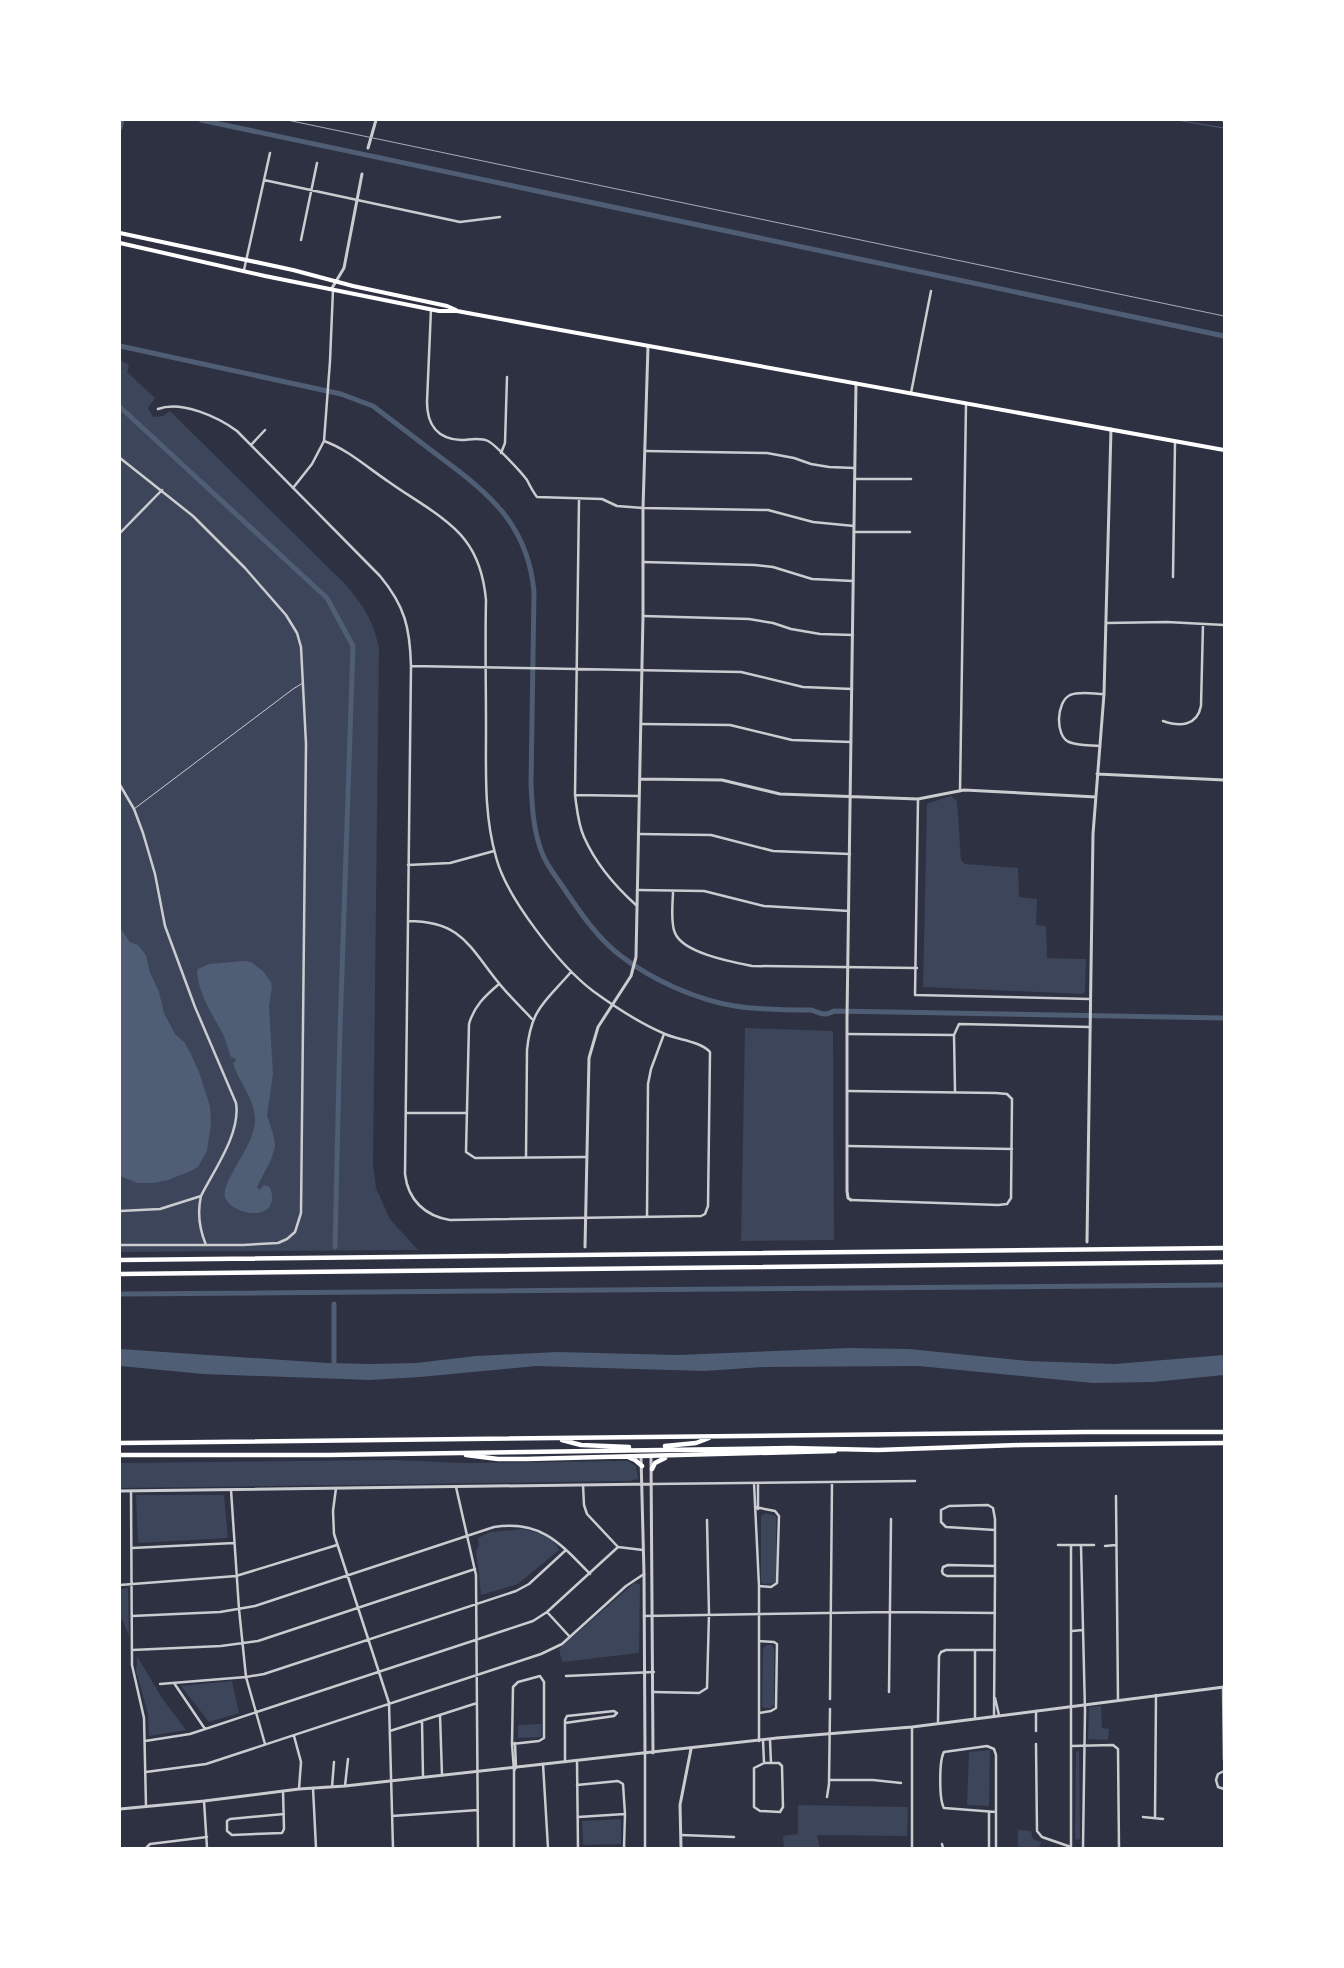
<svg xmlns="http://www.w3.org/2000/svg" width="1344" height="1968" font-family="'Exo 2',sans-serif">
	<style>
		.green { fill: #3c4559 }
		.water { fill: #4f5d75 }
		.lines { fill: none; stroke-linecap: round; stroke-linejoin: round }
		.stream { stroke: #4f5d75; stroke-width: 1 }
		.canal { stroke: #4f5d75; stroke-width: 5 }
		.service { stroke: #caccd0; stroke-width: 1 }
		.minor { stroke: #caccd0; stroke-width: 2.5 }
		.tertiary { stroke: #caccd0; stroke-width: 3 }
		.primary { stroke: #fff; stroke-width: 4 }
		.trunk { stroke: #fff; stroke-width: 4.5 }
		.motorway { stroke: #fff; stroke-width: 4.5 }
		.rail { stroke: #abadb3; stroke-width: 1 }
	</style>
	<rect width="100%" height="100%" fill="#2d3142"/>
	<!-- green -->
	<path class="green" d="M120,360L129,365L127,372L155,398L148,408L153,417L163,416L170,411L345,584C363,605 373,620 379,647L373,1164L376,1188L390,1219L418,1250L120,1252Z
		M951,796L957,801L961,860L965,864L1018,868L1019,897L1037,899L1036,925L1046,926L1047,958L1086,959L1085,992L1083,994L923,987L927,805L929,803Z
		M745,1028L833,1031L834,1240L741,1241Z
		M394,1460L465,1463L628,1461L636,1466L638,1479L629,1481L120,1488V1463Z
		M136,1495H224L228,1538L138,1543Z
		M765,1513L776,1516V1579L774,1583L763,1584L761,1582V1516Z
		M524,1529C536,1532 554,1537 559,1550L518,1584L481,1595L476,1551L479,1545L478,1538L490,1532Z
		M634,1583L640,1584L639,1653L562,1662L559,1649Z
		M128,1588L129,1636L123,1621L120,1620V1589Z
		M767,1645H772L774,1650V1704L771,1708H764L762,1706L763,1648Z
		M137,1656L162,1698L186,1730L149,1736L148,1714L136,1671Z
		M232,1681L239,1713L209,1722L181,1686Z
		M1101,1706L1102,1728L1109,1729L1108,1740L1088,1739L1089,1707Z
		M542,1724L541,1737L518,1738V1725Z
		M990,1750L989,1806L967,1805L969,1752Z
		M1079,1750L1080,1839L1077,1840L1075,1838L1076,1752Z
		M798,1805L908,1807L907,1836L817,1835L820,1848H784L783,1836L798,1834Z
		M621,1819V1844L583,1845L582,1821Z
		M1018,1830L1031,1831L1033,1839L1041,1842L1039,1848H1018Z"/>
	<!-- water -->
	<path class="water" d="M120,928L130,942L138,945L146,955L150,972L159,992L164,1013L175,1034L184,1042L190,1052L199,1072L210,1106L211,1124L207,1151L198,1167L191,1171L168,1180L153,1183H138L120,1176Z
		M243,961L251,962L263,971L271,982L272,987L269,1006L273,1074L267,1115L274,1137L275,1147L271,1160L257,1187L259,1190L264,1185L270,1187C283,1224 231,1216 225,1197C221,1180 255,1146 255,1120C255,1099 239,1083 233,1063L236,1061L235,1058L231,1057C228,1050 226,1041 223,1034C212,1014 199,995 197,972L198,969L209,964Z
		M849,1348L909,1349L1028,1361L1115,1364L1224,1355V1375L1153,1382L1093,1383L919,1366L763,1367L704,1371L536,1366L420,1377L370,1380L203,1374L120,1366V1349L328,1363L370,1364L416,1363L476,1356L557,1352L678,1355Z"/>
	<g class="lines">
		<!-- stream -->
		<path class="stream" d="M1176,120L1224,128"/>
		<!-- canal -->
		<path class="canal" d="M201,120L1224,336
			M120,128L122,120
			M120,346L341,394L373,406C395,423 418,440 440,457C490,494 528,525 534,592L531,784C532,804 533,825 539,844C543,860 554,874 563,887C579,911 598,939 621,956C652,980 697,1000 735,1006C760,1010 786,1010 811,1010C821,1013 823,1017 834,1011L1224,1018
			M120,407L327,598L353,646L340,1031L335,1247
			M120,1294L1224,1285
			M334,1369V1304"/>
		<!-- service -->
		<path class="service" d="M134,809L293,689L303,683"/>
		<!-- minor -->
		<path class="minor" d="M264,180L460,222L500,217
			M301,240L317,163
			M244,270L270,153
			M431,309L427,402C427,424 437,439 461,440C469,440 480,437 488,441C497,446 521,472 527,480C530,486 533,492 537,497L602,499L617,506L643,508L768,510L813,522L854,526
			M911,393L931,291
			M158,409C181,400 218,417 237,431L380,576C405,606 410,628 411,666L405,1174C408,1200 425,1216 450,1220L701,1216L705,1214L708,1206L710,1052C700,1041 678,1040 665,1034C639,1023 615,1007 593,991C560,966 506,897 496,857C484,815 486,773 486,729C486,686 485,643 486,600C484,578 479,558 465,540C449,518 411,498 389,482C368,468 347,449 324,441
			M251,445L265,430
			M645,451L767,453L794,458L811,464L829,467L854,468
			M501,453L505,443L507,377
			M120,458L193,516L245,568L286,615L297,633L301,647L306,744L301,1213L295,1232L287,1239L278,1243L243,1245H120
			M855,479H911
			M293,488L312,464L324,441L330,361L333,290
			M579,499L575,795C577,809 578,824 584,837C595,862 616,887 636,905
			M854,532H910
			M120,533L162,490
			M643,562L755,565L773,567L812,579L853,581
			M1173,577L1175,442
			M643,616L749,619L773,623L791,629L820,634L853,635
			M1107,623L1167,622L1224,625
			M411,666L741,672L803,687L852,689
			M1163,721C1180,727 1197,726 1201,706L1203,624
			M641,724L730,725L792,740L851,742
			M1100,746C1091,745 1078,746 1069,742C1055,736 1056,702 1070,695C1080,691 1094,694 1104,694
			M120,785L134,809L143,833L155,874L165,926L195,1007L236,1103C241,1133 214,1170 201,1196C197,1213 199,1228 206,1245
			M960,791L966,404
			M575,795L639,796
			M918,799L915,995L1090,999
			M638,834L711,835L773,851L850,854
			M408,865L450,863L494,851
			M637,890L704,891L764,906L849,911
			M673,891C673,903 670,922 675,933C683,953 732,962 752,966L917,968
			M408,921C461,921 469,946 498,982C508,995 521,1007 532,1019
			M499,984C485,996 474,1006 469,1024L466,1152L475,1158L586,1157
			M847,1034L954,1035
			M848,1091L996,1093L1007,1094L1012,1099L1011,1198L1007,1204L998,1205L851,1200
			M955,1091L954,1035L959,1024L1090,1027
			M406,1113H466
			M848,1146L1012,1149
			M526,1157L527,1050C531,1008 546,1001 571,972
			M120,1211L160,1209L201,1196
			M647,1217L648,1084L651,1069L664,1034
			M754,1483L759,1586V1741
			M652,1484L915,1481
			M583,1485L584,1505L587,1514L618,1547
			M456,1487L476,1575L478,1848
			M336,1488L333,1511L334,1534L389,1703L393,1848
			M231,1490L239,1609L246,1677L265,1744
			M131,1491L132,1665L144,1718L146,1806
			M1116,1496L1118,1700
			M755,1507L775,1511L779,1516L777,1583L771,1587L759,1586
			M758,1509V1483
			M1058,1545H1094
			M1081,1546L1085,1711L1083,1848
			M1105,1546L1116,1545
			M132,1548L234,1543
			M995,1566L948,1565L943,1567L942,1571L943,1574L947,1576H995
			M120,1585L236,1576L337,1545
			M547,1612L570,1637
			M132,1616L220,1612L255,1606L494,1527C541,1520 560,1543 590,1574
			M644,1616L891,1612L995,1613
			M1072,1631L1083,1630
			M132,1650L221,1646L258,1641L475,1569
			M975,1650V1718
			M566,1676L654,1672
			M174,1683L205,1729
			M160,1684L246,1677L264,1674L516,1591L529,1584L566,1550
			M1223,1687L1224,1760
			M654,1692L699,1693L707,1688L709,1614L707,1520
			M889,1692L891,1519
			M995,1698L999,1715
			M830,1699L832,1482
			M1036,1711V1731
			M759,1713L771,1711L776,1708L777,1644L774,1642L759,1641
			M440,1715L442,1775
			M994,1716L995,1576V1519L993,1508L988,1505L949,1506L941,1510V1522L946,1527L995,1530
			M422,1721L423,1777
			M938,1722L939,1656L941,1652L946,1650H995
			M565,1723L614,1716L617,1713L614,1711L567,1716L565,1720V1762
			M912,1727V1848
			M390,1731L477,1703
			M294,1736L301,1762L299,1789
			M763,1740L764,1763
			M770,1740L771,1763
			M145,1741L190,1734L533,1621L547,1612L618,1547L643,1550
			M512,1744L539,1741L544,1738V1682L540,1676L518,1682L513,1687L512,1744L514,1771V1848
			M1036,1744L1037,1831L1042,1837L1071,1847
			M1071,1746L1113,1745L1118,1749L1119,1848
			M645,1754V1848
			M577,1761L578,1848
			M764,1763H779L782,1766L783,1807L780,1812L760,1811L754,1807V1768Z
			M543,1764L548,1848
			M514,1771L516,1767L515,1743
			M1224,1771L1218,1774L1216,1780L1218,1787L1224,1789
			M146,1772L206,1764L541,1654L562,1644L626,1586L644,1574
			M829,1780H873L901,1783
			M577,1785L618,1781L623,1784L625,1814L624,1848
			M345,1786L348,1759
			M332,1787L334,1762
			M313,1788L316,1848
			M283,1791L284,1829L282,1833L232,1835L227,1831V1821L230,1819L284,1814
			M827,1797L829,1784L830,1709
			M204,1801L207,1848
			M392,1816L478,1810
			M578,1817L625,1814
			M1143,1817L1163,1819
			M1155,1818L1156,1695
			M681,1835L734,1837
			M942,1844L943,1848
			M1071,1847V1545
			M146,1848L150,1844L207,1837
			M989,1848V1812
			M996,1848V1755L994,1749L987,1746L944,1752C939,1760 939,1800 944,1808L996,1812"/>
		<!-- tertiary -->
		<path class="tertiary" d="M1223,120H1224
			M368,148L376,120
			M332,288L344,268L362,174
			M1097,774L1224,780
			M640,779L722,780L780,794L918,799L964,790L1096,797
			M851,1200L848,1198L847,1191V1018L856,383
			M1087,1242L1093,834L1104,694L1111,429
			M585,1247L589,1058L598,1027L631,976L636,957L643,616V508L648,346
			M641,1457L644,1574L645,1754
			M651,1457L653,1753
			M120,1491L652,1484
			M120,1809L204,1801L299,1789L345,1786L777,1738L912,1727L1224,1687
			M681,1848L680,1805L691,1749"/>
		<!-- primary -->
		<path class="primary" d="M120,233L293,270L353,286L447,306L456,310
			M120,243L265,276L409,305L439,311H457L544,327L1224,450"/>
		<!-- trunk -->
		<path class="trunk" d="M562,1440L581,1445L629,1447
			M120,1443L1086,1432H1224
			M665,1446L696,1443L709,1438
			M120,1455H328L791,1448L878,1450L1020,1445L1224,1443
			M466,1455L498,1459H526L835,1451
			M630,1458L635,1460L642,1466
			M652,1469L655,1463L665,1458"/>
		<!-- motorway -->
		<path class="motorway" d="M120,1260L1224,1248
			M120,1274L1224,1262"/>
		<!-- rail -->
		<path class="rail" d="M287,120L1224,316"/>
	</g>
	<!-- border -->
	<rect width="1344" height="1968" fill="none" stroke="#ffffff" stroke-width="242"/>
</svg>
